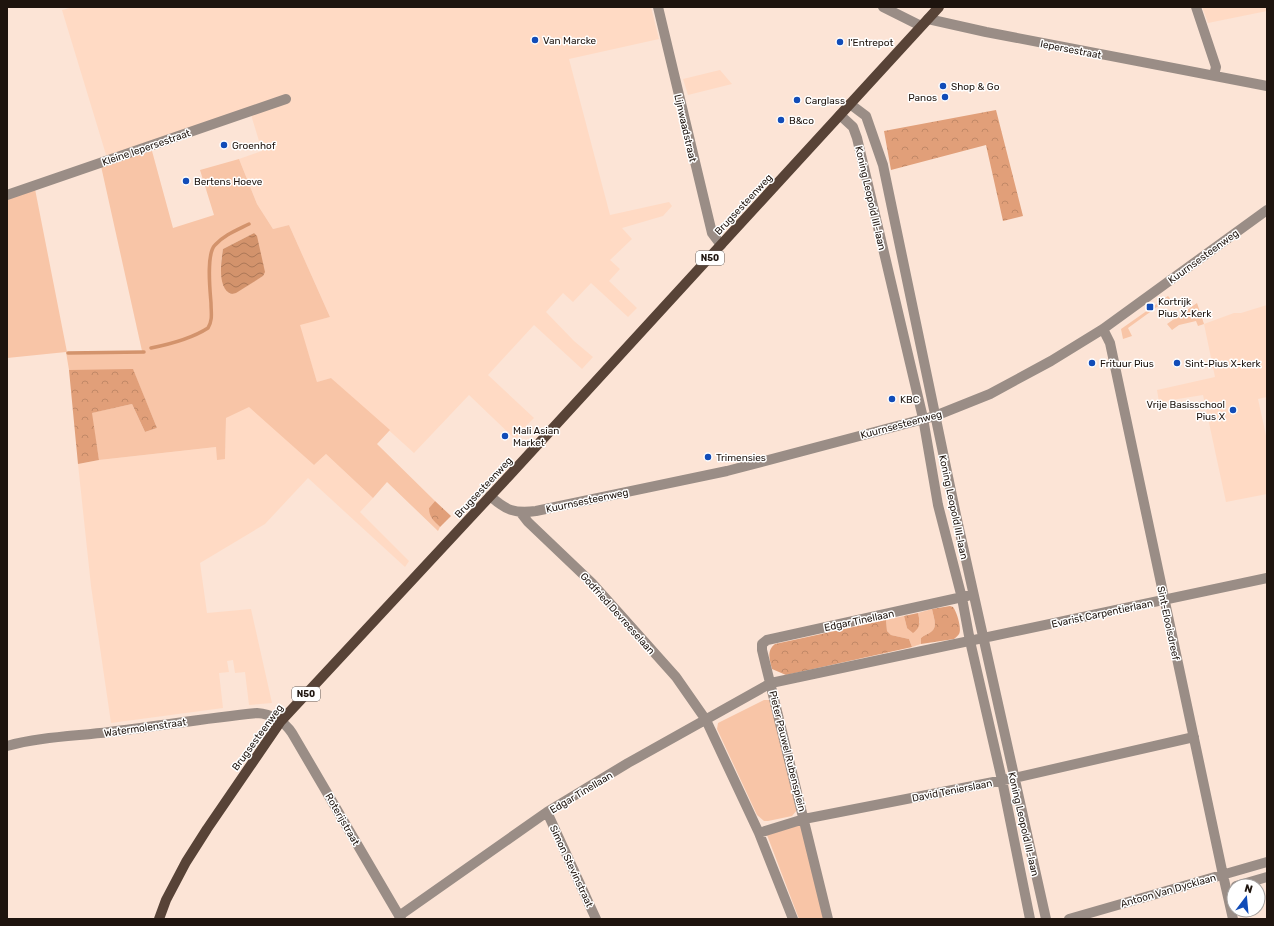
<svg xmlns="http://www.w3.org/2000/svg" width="1274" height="926" font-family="Rubik,sans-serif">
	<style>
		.built { fill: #ffdac4 }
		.green { fill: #f8c5a7; fill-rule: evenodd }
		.forest { fill: url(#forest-crowns) }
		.water { fill: url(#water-waves) }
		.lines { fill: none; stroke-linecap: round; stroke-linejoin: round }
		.stream { stroke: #d3936c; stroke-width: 3.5 }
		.minor { stroke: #9a8d86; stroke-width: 10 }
		.major { stroke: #584337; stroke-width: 10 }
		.poi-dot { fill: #114cb8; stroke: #fff; stroke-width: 1.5 }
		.labels { text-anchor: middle; stroke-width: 3; stroke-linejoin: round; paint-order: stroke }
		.shield { fill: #fff; stroke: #625a56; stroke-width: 1 }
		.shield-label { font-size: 9px; font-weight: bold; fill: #1e140e }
		.poi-label { font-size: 10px; fill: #1e140e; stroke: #fff; text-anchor: start }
		.street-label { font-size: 10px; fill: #1e140e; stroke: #fff }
	</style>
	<defs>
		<pattern id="forest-crowns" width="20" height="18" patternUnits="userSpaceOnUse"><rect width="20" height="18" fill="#e19f79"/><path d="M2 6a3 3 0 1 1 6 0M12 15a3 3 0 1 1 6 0" fill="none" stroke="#c18867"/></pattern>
		<pattern id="water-waves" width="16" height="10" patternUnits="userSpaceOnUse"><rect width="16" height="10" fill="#d3936c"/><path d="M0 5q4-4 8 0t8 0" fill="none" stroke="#ab7757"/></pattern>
	</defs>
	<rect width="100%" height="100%" fill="#fce4d6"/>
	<!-- built -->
	<path class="built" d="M73,7H651L659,39L569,59L610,215L669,202L672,206L663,216L622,228L632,239L610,260L620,269L609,281L637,308L628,317L591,283L573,302L563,293L546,312L574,341L593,357L582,369L534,325L488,375L534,418L525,427L526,428L515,439L469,395L414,453L331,378L317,382L299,324L330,317L289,225L273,229L257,204L239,159L262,151L249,108L107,158L62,10Z
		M1202,7H1267V11L1208,23Z
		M720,70L732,84L688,95L683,79Z
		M1267,305V397L1258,399L1267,440V494L1226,502L1203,395L1159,402L1157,390L1215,377L1204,324L1234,313H1241Z
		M249,406L314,465L326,454L373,498L360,512L409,561L405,567L308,478L265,524L200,563L207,613L251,609L272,703L249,705L245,672L235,673L233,660L227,661L229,672L219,673L223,708L111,723L91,586L78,464L99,460L216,447L225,458L226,418Z"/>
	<!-- green -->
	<path class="green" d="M152,151L173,228L214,215L200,170L239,159L257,204L273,229L289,225L330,317L300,325L317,382L331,378L390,430L377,444L435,501L429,508L432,518L440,527L438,531L387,482L373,498L326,454L314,465L249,407L226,418L225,459L217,460L216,447L99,460L91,413L132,404L145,432L157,428L133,370H69L66,352L7,358V198L35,189L67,352L142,351L101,166ZM254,233L263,276L232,294C220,274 219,272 223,249Z
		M1168,296L1174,303L1173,306L1168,299L1128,328L1132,336L1123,339L1121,329Z
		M1197,303L1204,324L1198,326L1196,321L1179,325L1172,330L1167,324Z
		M932,609C933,616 938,626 932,631C929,634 924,635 921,638V644L912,647L909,639L891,635L887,631L886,620L904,616L907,628L920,623L918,613Z
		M764,700H769L772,702L797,810L792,816L768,821H764L757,815L717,729L718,723Z
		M802,824L825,919H799L767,835Z"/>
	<!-- forest -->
	<path class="forest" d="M996,110L1023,216L1003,221L986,145L891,170L884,131Z
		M133,369L157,428L145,432L132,404L92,413L99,460L78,464L69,370Z
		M435,501L451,516L440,527C434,521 429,517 429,508Z
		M950,606L953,607C957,612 962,629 959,634C958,636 956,637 954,639L921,644V638C924,635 929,634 932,631C938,626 933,616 932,609Z
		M918,613C920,622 921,627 913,633L907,628L904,616Z
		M886,620L887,631L891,635L909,639L912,647L786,675L772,669C770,660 766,651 775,644Z"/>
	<!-- water -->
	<path class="water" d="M254,233L257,236L265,272L263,276L236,293L232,294C217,290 221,261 223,249Z"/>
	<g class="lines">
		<!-- stream -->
		<path class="stream" d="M151,348C171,344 191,339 208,328C213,320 211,312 211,303C210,290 206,254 215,245C224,235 237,230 249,224
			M68,353L144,352"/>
		<!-- minor -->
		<path class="minor" d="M658,7L712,233L721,245
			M883,7L921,26
			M1196,7L1216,67L1214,75
			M928,19L986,32L1267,86
			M850,104L866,116L883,165L956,515L1046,919
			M840,115L853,127L857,138L923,418L938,505L962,598L970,641L1002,780L1030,919
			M7,195L286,99
			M1103,329L1110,343L1223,875L1233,919
			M490,496C506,510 514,514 536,511L727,471L935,416L990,394L1051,361L1103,329L1267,210
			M521,513L528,522L592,583L676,677L706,720L759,833L793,919
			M7,746C38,737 77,736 109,732C159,726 207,718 257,713C271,714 284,721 292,733L401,919
			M547,812L596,919
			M759,833L804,819L1014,778L1194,737
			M1236,886L1267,877
			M399,916L547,812L628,763L771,683L1267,578
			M828,919L762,650V644L767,640L967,596
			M1069,919L1267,862"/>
		<!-- major -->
		<path class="major" d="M159,919L166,900L186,862L207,829L281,721L508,477L939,7"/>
	</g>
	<!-- markers -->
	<g class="poi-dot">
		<circle cx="535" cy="40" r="4"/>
		<circle cx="840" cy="42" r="4"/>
		<circle cx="943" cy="86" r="4"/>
		<circle cx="945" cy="97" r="4"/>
		<circle cx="797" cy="100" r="4"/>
		<circle cx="781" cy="120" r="4"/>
		<circle cx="224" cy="145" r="4"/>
		<circle cx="186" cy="181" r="4"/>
		<rect x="1146" y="303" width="8" height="8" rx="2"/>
		<circle cx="1092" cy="363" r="4"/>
		<circle cx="1177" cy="363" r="4"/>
		<circle cx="892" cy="399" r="4"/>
		<circle cx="1233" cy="410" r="4"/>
		<circle cx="505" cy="436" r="4"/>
		<circle cx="708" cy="457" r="4"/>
	</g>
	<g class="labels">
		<!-- shield labels -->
		<g class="shield">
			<rect x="696" y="251" width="28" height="14" rx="3"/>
			<rect x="292" y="687" width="28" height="14" rx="3"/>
		</g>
		<g class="shield-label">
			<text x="710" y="261">N50</text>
			<text x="306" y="697">N50</text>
		</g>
		<!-- poi labels -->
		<g class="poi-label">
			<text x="543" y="44">Van Marcke</text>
			<text x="848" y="46">l'Entrepot</text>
			<text x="951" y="90">Shop &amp; Go</text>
			<text x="937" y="101" text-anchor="end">Panos</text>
			<text x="805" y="104">Carglass</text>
			<text x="789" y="124">B&amp;co</text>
			<text x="232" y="149">Groenhof</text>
			<text x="194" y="185">Bertens Hoeve</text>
			<text x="1158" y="305">Kortrijk<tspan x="1158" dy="12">Pius X-Kerk</tspan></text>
			<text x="1100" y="367">Frituur Pius</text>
			<text x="1185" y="367">Sint-Pius X-kerk</text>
			<text x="900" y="403">KBC</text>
			<text x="1225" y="408" text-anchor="end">Vrije Basisschool<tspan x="1225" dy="12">Pius X</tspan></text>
			<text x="513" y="434">Mali Asian<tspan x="513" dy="12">Market</tspan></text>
			<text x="716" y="461">Trimensies</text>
		</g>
		<!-- street labels -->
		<g class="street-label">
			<text transform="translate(1071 49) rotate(11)" y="4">Iepersestraat</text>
			<text transform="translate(686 128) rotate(77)" y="4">Lijnwaadstraat</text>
			<text transform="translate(146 147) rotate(-19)" y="4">Kleine Iepersestraat</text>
			<text transform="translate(871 198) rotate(77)" y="4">Koning Leopold III-laan</text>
			<text transform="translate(743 204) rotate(-47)" y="4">Brugsesteenweg</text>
			<text transform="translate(1203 256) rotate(-36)" y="4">Kuurnsesteenweg</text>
			<text transform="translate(901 424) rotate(-15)" y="4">Kuurnsesteenweg</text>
			<text transform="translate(483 487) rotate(-47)" y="4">Brugsesteenweg</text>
			<text transform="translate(587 500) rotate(-12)" y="4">Kuurnsesteenweg</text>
			<text transform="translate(954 507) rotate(78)" y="4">Koning Leopold III-laan</text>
			<text transform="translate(618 613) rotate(48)" y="4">Godfried Devreeselaan</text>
			<text transform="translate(1102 613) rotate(-12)" y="4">Evarist Carpentierlaan</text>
			<text transform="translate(859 620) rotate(-12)" y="4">Edgar Tinellaan</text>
			<text transform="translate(1169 623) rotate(78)" y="4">Sint-Elooisdreef</text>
			<text transform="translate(145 727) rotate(-8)" y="4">Watermolenstraat</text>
			<text transform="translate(257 737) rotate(-54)" y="4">Brugsesteenweg</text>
			<text transform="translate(788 751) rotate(76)" y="4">Pieter Pauwel Rubensplein</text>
			<text transform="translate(952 790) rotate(-11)" y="4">David Tenierslaan</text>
			<text transform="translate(581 792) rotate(-31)" y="4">Edgar Tinellaan</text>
			<text transform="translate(343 819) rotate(60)" y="4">Roterijstraat</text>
			<text transform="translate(1024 824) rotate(77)" y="4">Koning Leopold III-laan</text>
			<text transform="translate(572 866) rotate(65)" y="4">Simon Stevinstraat</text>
			<text transform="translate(1168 890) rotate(-16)" y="4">Antoon Van Dycklaan</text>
		</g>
	</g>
	<!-- border -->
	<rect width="1274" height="926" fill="none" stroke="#1e140e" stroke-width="16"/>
	<!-- north arrow -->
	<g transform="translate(1246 898) rotate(16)"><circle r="19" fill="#ffffff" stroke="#a5a19f"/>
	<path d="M0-3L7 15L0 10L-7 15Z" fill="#114cb8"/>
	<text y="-6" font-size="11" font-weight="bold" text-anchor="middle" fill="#1e140e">N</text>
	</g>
</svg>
